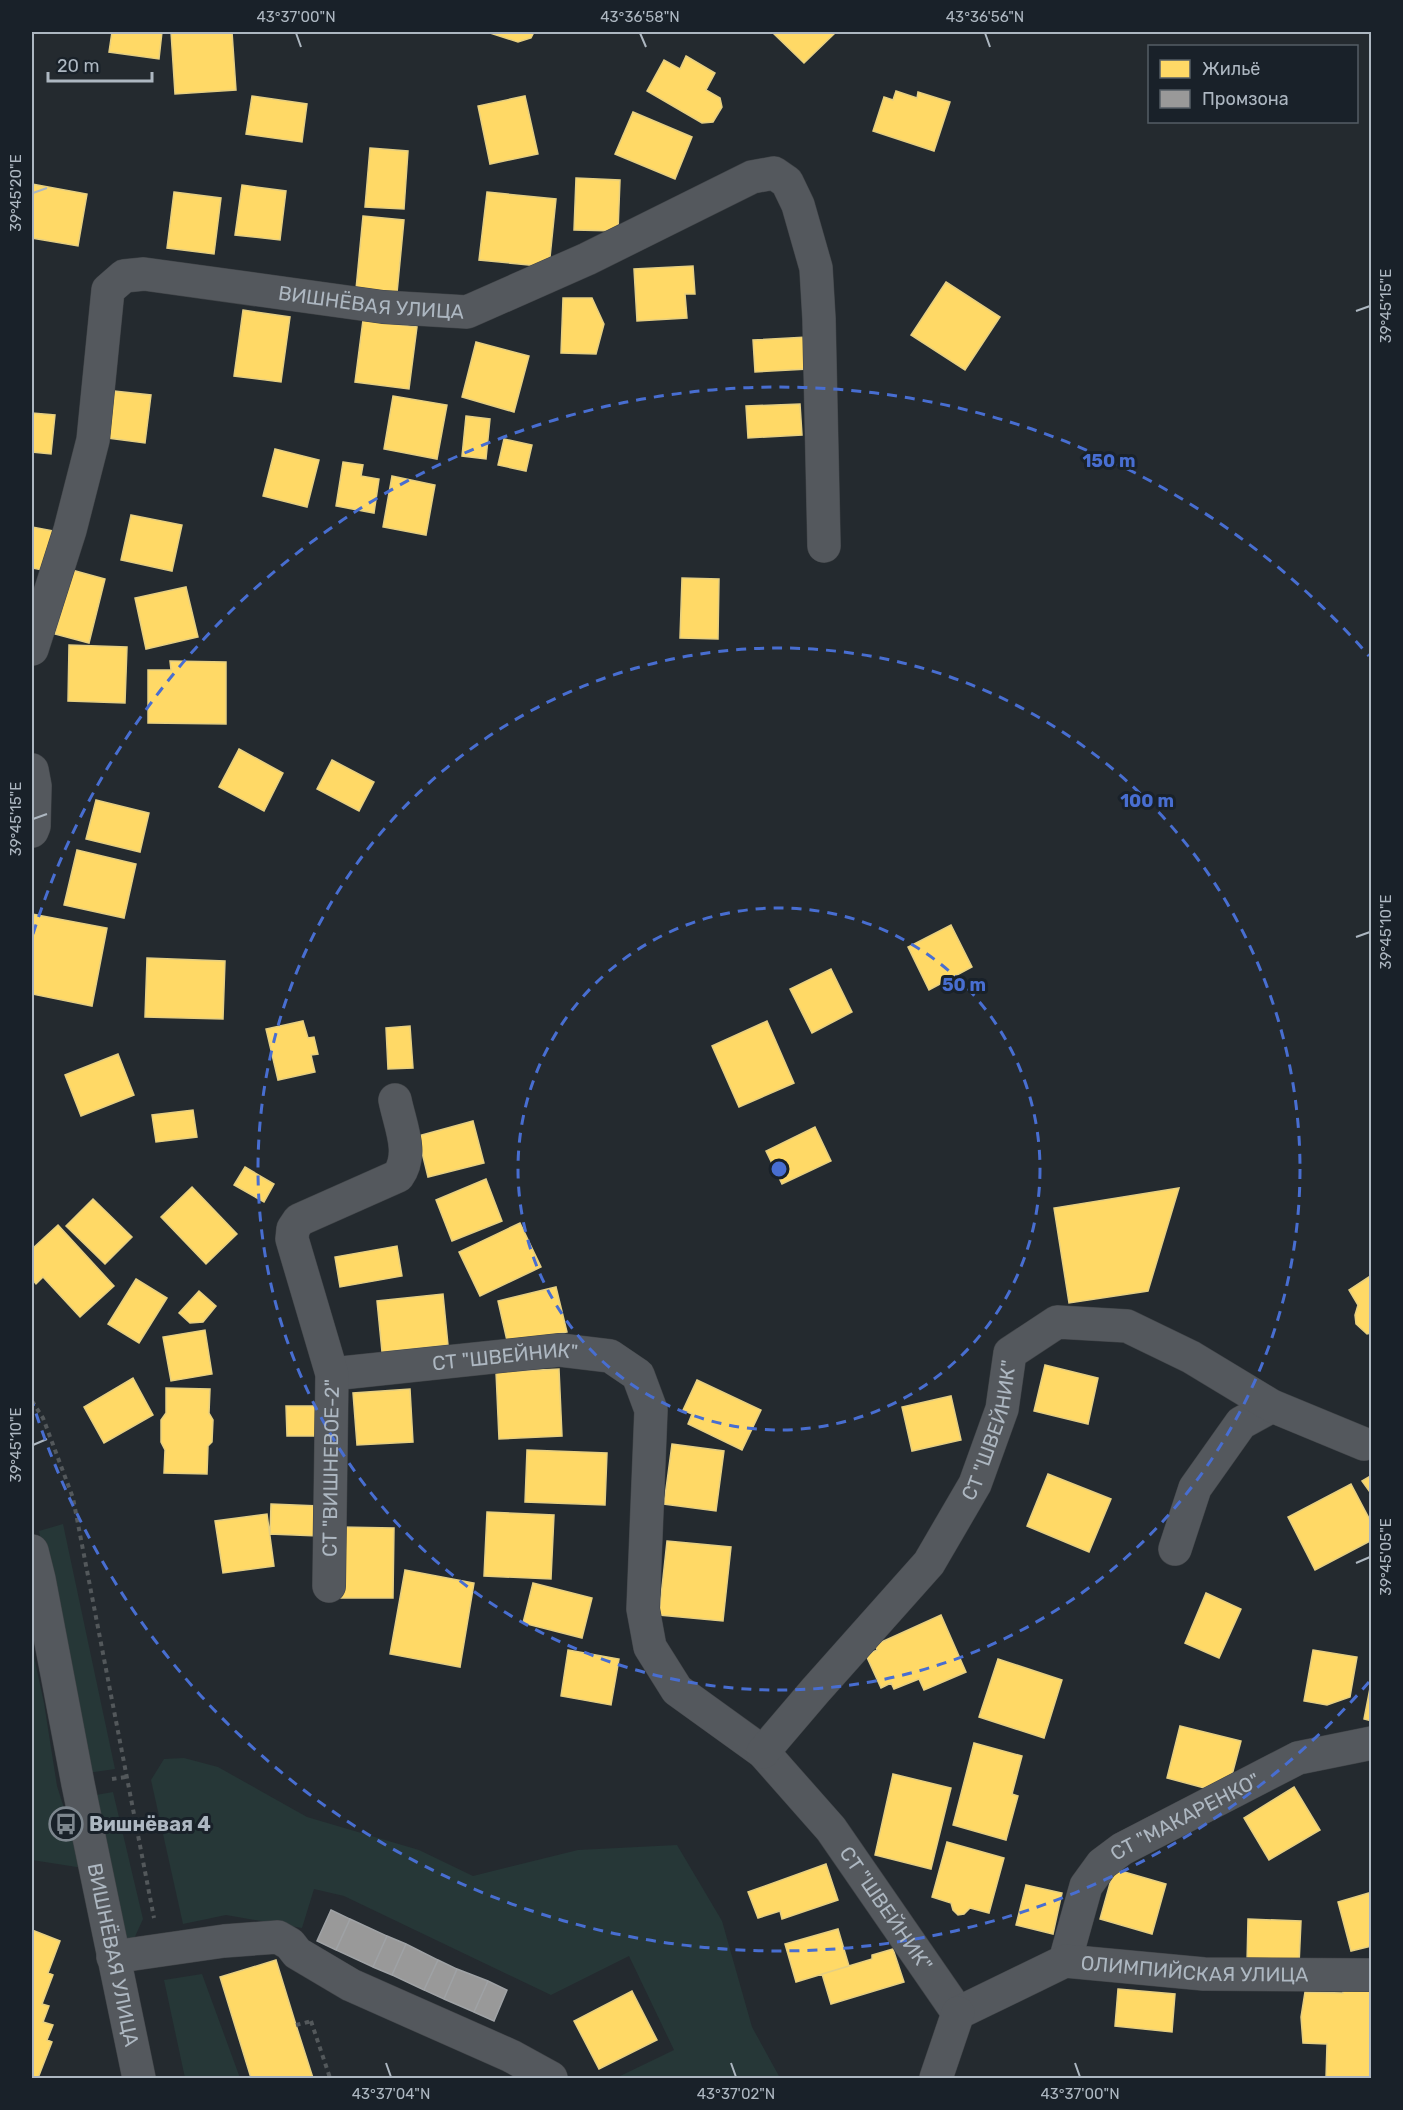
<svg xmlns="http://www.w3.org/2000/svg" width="1403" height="2110" font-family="Rubik,sans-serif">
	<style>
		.green { fill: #263737 }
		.homes { fill: #ffd966; stroke: #e6cf81; stroke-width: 1.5 }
		.industry { fill: #999; stroke: #9fa2a5; stroke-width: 1.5 }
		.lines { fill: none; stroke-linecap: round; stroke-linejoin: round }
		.minor-casing { stroke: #404448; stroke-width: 34 }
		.path { stroke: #53585b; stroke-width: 4; stroke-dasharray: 4.5 4.5; stroke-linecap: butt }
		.minor { stroke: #54585d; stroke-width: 33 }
		.ticks { fill: none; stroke: #adb7c1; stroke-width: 2 }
		.ring { fill: none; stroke: #486ed1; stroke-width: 3; stroke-dasharray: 10 8 }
		.labels { text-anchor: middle; stroke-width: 6; stroke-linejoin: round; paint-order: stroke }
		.street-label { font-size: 20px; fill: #adb7c1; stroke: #192129 }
		.poi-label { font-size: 20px; font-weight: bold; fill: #adb7c1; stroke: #192129; text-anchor: start }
		.centre { fill: #486ed1; stroke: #192129; stroke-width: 3 }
		.ring-label { font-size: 18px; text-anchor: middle; font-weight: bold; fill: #486ed1; stroke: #192129; stroke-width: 6; stroke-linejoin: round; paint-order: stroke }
		.neatline { fill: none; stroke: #adb7c1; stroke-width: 2 }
		.ticks-label { font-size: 15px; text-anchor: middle; fill: #adb7c1 }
	</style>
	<rect width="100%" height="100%" fill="#242a2f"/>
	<!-- green -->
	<path class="green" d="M63,1524L115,1769L87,1773L39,1531Z
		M32,1648L44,1703L57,1786L83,1868L32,1860Z
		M184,1758L218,1767L307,1817L419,1850L473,1876L578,1850L677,1845L722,1921L752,2027L780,2078H616L674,2050L629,1956L551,1995L344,1896L314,1889L302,1928L226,1915L183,1924L151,1780L164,1759Z
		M113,1792L143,1919L133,1941L119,1942L90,1796Z
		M202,1974L240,2078H185L164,1980Z"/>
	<!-- homes -->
	<path class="homes" d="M112,32H162L159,59L109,52Z
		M171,32H232L236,90L175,94Z
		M487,32H534L531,38L518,42Z
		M772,32H836L804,63Z
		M686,56L715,73L706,90L720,98L722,107L713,122L702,123L647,91L664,60L680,69Z
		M896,91L917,98L918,92L950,102L934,151L873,131L884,97L893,100Z
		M252,96L307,104L302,142L246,134Z
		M525,96L538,154L490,164L478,106Z
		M633,112L692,137L675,179L615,154Z
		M370,148L408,151L404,209L365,207Z
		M576,178L620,180L618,231L574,230Z
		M32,184L87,194L78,246L32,238Z
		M242,185L286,191L280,240L235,235Z
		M174,192L221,198L214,254L167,248Z
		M487,192L556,199L549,267L479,260Z
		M363,216L404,220L397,293L356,289Z
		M693,266L695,294H685L687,318L637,321L634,269Z
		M946,282L1000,317L965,370L911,335Z
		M563,298H592L604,324L596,354L561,353Z
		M243,310L290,317L281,382L234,376Z
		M363,320L417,327L409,389L355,382Z
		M807,337L808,369L755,372L753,340Z
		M476,342L529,356L514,412L462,397Z
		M114,391L151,395L145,443L108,438Z
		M393,396L447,405L437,459L384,449Z
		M800,404L802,435L748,438L746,406Z
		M32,413L55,415L51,454L32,452Z
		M466,416L490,419L486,459L462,456Z
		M504,439L532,445L526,471L498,465Z
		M275,449L319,460L307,507L263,496Z
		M343,462L363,465L361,476L379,479L374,513L336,506Z
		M392,476L435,485L426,535L383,527Z
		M131,515L182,525L172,571L121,560Z
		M32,527L54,531L48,571L32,568Z
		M72,570L105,579L89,643L55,634Z
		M682,578L719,579L718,639L680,638Z
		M186,587L198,637L146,649L135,598Z
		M69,645L127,647L125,703L68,701Z
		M170,661L226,662V724L148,723V670H171Z
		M239,749L283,773L264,811L219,787Z
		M332,760L374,782L359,811L317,789Z
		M96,800L149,813L140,852L86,839Z
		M77,850L136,864L124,918L64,905Z
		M32,914L107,928L92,1006L32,994Z
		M951,925L972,967L929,990L908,947Z
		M147,958L225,961L223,1019L145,1017Z
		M831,969L852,1012L812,1033L790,989Z
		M303,1021L308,1038L314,1037L318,1054L311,1055L315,1072L278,1080L266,1029Z
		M767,1021L794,1083L739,1107L712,1046Z
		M410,1026L413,1068L388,1069L386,1028Z
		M118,1054L134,1095L81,1116L65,1075Z
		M193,1110L197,1137L156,1142L152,1115Z
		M473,1121L484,1163L428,1177L418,1136Z
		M815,1127L831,1161L782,1184L766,1151Z
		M245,1167L274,1184L264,1202L234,1185Z
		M486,1179L502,1221L452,1241L436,1200Z
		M192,1187L237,1234L206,1264L161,1217Z
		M1179,1188L1148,1291L1069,1303L1054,1208Z
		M93,1199L132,1237L105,1264L66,1226Z
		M520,1223L541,1267L480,1296L459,1252Z
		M58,1225L114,1286L80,1317L43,1277L36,1284L32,1279V1249Z
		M397,1246L402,1276L340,1287L335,1257Z
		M1372,1275V1333L1367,1334L1356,1324L1355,1315L1358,1305L1349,1290Z
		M136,1279L167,1298L139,1343L108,1324Z
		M556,1287L567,1332L508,1345L498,1301Z
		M199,1291L216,1306L203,1322L190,1323L179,1313Z
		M443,1294L448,1345L382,1352L377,1301Z
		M205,1330L212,1374L171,1381L163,1337Z
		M1045,1365L1098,1378L1088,1424L1034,1411Z
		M559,1369L562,1436L499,1439L496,1372Z
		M133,1378L153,1415L104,1443L84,1407Z
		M697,1380L761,1410L742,1450L688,1424L692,1414L683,1410Z
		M166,1388L210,1389L209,1413L213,1420L212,1442L208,1446L207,1474L164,1473L165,1450L161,1442V1420L166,1413Z
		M410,1389L413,1442L357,1445L353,1393Z
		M951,1396L961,1440L912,1451L902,1407Z
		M286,1406H323L324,1436H287Z
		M672,1444L724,1451L716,1511L664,1504Z
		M527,1450L607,1453L605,1505L525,1502Z
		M1048,1474L1111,1499L1089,1552L1027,1526Z
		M1372,1475V1495L1362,1481Z
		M1351,1484L1372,1524V1540L1315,1570L1288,1517Z
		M271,1504L319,1506L318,1536L270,1534Z
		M487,1512L554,1515L551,1579L484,1576Z
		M267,1514L274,1566L223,1573L215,1521Z
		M340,1527L394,1528L393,1598H339Z
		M667,1541L731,1547L723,1621L659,1615Z
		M405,1570L474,1583L460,1667L390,1654Z
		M533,1583L592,1598L582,1638L523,1623Z
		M1206,1593L1241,1609L1219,1658L1185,1643Z
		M941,1615L966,1672L924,1690L919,1679L894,1689L891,1683L881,1688L866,1655L877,1650L875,1645Z
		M568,1650L619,1659L611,1705L561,1696Z
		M1313,1650L1357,1657L1350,1697L1327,1705L1304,1701Z
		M998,1659L1062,1680L1044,1738L979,1717Z
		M1372,1678V1721L1364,1719Z
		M1180,1726L1241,1741L1227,1794L1167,1778Z
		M974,1743L1022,1756L1012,1794L1018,1796L1006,1840L953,1825Z
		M893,1774L951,1788L931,1869L875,1855Z
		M1294,1787L1320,1830L1269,1860L1244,1818Z
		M947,1842L1004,1858L989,1913L970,1908L964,1914L958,1915L953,1910L951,1903L932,1897Z
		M826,1864L838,1900L782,1919L780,1911L758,1918L748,1892Z
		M1114,1869L1166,1884L1152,1934L1100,1919Z
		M1026,1885L1062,1893L1053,1934L1016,1925Z
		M1372,1892V1946L1351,1951L1338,1902Z
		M1248,1919L1301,1921L1299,1965L1247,1963Z
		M838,1929L849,1966L796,1982L785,1944Z
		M32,1930L60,1941L48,1973L53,1975L42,2004L49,2006L43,2022L53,2025L47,2040L52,2042L38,2078H32Z
		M893,1949L904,1982L831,2004L822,1974L872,1959V1955Z
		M276,1960L296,2025L313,2078H251L220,1977Z
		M1343,1984L1372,1986V2078H1326L1327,2044L1303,2043L1301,2017L1305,1992L1343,1993Z
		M1118,1989L1175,1994L1172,2032L1115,2026Z
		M632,1991L657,2040L599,2069L574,2021Z"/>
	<!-- industry -->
	<path class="industry" d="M331,1910L350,1919L336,1950L317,1941Z
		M350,1919L387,1936L373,1967L336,1950Z
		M387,1936L406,1944L392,1975L373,1967Z
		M406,1944L438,1960L424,1990L392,1975Z
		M438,1960L457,1969L444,1999L424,1990Z
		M457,1969L488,1981L474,2012L444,1999Z
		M488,1981L507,1990L494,2021L474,2012Z"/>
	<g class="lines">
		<defs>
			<g id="minor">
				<path id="s1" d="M32,649L70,530L93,440L108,290L124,276L144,274L383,307L467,312L587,259L752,177L774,173L787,182L798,205L816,268L819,319L824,546"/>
				<path d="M32,770L35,786L34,826L32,831"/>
				<path id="s2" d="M332,1374L560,1350L610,1356L638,1375L651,1410L643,1609L650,1647L677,1690L763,1752L831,1829L958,2013"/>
				<path d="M1175,1549L1195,1488L1241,1423L1272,1406"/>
				<path id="s3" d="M32,1551L39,1579L78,1784L139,2078"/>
				<path id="s4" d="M329,1586L332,1374L292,1239L293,1229L299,1220L398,1176C414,1154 400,1125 395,1100"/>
				<path id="s5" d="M763,1752L815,1691L929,1563L975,1484L1002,1409L1010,1353L1057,1322L1127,1326L1191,1357L1272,1406L1364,1444"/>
				<path d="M113,1957L224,1941L278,1937L290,1944L297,1953L351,1985L511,2056L551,2078"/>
				<path id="s6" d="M1065,1961L1086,1886L1102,1864L1122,1849L1298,1758L1372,1743"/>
				<path id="s7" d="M958,2013L1065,1961L1204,1974L1372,1975"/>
				<path d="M936,2078L958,2013"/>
			</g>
		</defs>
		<!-- minor casing -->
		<use href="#minor" class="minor-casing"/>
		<!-- path -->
		<path class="path" d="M32,1401L43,1418L73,1498L154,1918
			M112,1779L126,1777
			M311,2021L330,2078
			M296,2025L312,2021"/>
		<!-- minor -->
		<use href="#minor" class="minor"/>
	</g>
	<!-- ticks -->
	<path class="ticks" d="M296,33L301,47M640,33L646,47M985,33L990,47M33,193L47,188M1356,311L1370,306M33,819L47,814M1356,937L1370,932M33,1445L47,1439M1356,1563L1370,1557M386,2063L391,2077M731,2063L736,2077M1075,2063L1080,2077"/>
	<!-- distance rings -->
	<g class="ring">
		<circle cx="779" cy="1169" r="261"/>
		<circle cx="779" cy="1169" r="521"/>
		<path d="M1369 1682A782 782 0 0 1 33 1404M33 934A782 782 0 0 1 1369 656"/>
	</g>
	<!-- icons -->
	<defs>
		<symbol id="bus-ring" viewBox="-11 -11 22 22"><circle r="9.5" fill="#192129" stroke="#7d868e" stroke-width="1.5"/><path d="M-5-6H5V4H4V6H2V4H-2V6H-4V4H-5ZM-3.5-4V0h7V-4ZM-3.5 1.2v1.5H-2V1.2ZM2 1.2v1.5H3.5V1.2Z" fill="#7d868e"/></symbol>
	</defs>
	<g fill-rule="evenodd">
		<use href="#bus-ring" x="47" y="1805" width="38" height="38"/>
	</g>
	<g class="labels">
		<!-- street labels -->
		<g class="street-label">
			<text dy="7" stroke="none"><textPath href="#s1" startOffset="639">ВИШНЁВАЯ УЛИЦА</textPath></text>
			<text dy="7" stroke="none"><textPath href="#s2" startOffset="174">СТ "ШВЕЙНИК"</textPath></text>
			<text dy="7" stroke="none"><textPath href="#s5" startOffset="399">СТ "ШВЕЙНИК"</textPath></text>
			<text dy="7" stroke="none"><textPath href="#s4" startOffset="118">СТ "ВИШНЕВОЕ-2"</textPath></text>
			<text dy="7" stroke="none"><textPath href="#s6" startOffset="201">СТ "МАКАРЕНКО"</textPath></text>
			<text dy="7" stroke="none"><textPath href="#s2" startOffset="945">СТ "ШВЕЙНИК"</textPath></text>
			<text dy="7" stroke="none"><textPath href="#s3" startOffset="412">ВИШНЁВАЯ УЛИЦА</textPath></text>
			<text dy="7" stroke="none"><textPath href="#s7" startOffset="249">ОЛИМПИЙСКАЯ УЛИЦА</textPath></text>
		</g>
		<!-- poi labels -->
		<g class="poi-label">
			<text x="89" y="1831">Вишнёвая 4</text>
		</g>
	</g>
	<circle cx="779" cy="1169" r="9" class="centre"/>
	<g class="ring-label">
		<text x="1109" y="467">150 m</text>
		<text x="1147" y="807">100 m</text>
		<text x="964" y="991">50 m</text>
	</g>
	<!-- border -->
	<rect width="1403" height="2110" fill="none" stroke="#192129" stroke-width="66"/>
	<!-- legend -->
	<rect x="1148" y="45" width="210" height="78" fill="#192129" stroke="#545d66" stroke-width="1.5"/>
	<rect x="1160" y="60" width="30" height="18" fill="#ffd966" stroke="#545d66" stroke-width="1.5"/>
	<text x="1202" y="75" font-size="18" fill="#adb7c1">Жильё</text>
	<rect x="1160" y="90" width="30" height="18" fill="#999999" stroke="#545d66" stroke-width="1.5"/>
	<text x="1202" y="105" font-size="18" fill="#adb7c1">Промзона</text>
	<!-- scale -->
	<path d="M48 72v9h104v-9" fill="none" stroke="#adb7c1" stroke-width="3"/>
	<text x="57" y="72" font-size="18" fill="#adb7c1" stroke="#192129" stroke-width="4.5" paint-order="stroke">20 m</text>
	<rect x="33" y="33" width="1337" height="2044" class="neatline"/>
	<g class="ticks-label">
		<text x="296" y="22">43°37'00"N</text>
		<text x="640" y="22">43°36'58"N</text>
		<text x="985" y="22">43°36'56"N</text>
		<text transform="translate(16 193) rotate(-90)" y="5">39°45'20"E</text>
		<text transform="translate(1386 306) rotate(-90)" y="5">39°45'15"E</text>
		<text transform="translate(16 819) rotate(-90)" y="5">39°45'15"E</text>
		<text transform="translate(1386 932) rotate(-90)" y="5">39°45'10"E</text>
		<text transform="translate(16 1445) rotate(-90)" y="5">39°45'10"E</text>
		<text transform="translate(1386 1557) rotate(-90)" y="5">39°45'05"E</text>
		<text x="391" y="2099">43°37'04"N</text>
		<text x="736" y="2099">43°37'02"N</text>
		<text x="1080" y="2099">43°37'00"N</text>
	</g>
</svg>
